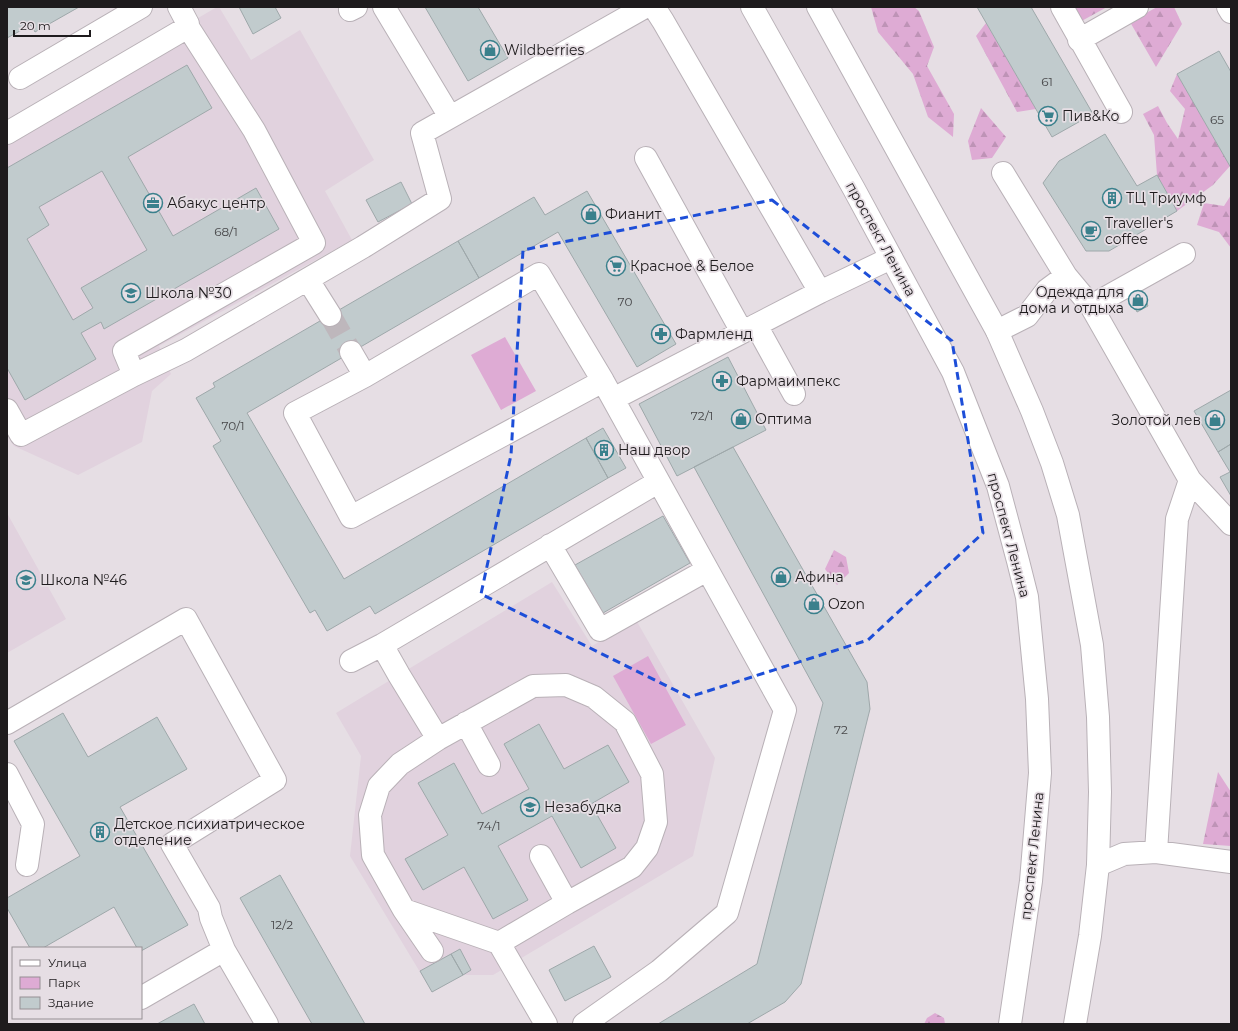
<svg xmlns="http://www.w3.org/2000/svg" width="1238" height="1031" font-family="Montserrat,sans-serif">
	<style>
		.built { fill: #e1d2de }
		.green { fill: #deabd4 }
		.forest { fill: url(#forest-firs) }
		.building { fill: #c1cbcd; stroke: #9ea8aa; fill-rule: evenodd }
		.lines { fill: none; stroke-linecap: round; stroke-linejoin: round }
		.minor-tunnel { stroke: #beb7bc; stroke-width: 22; stroke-dasharray: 22 11; stroke-linecap: butt }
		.minor-casing { stroke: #b9b1b7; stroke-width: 24 }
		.major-casing { stroke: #b9b1b7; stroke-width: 24 }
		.minor { stroke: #fff; stroke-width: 22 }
		.major { stroke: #fff; stroke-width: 22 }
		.marked { fill: none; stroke: #1d4ed8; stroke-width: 3; stroke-dasharray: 8 5; stroke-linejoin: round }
		.labels { text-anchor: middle; stroke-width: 3.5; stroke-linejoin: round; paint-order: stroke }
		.number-label { font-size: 12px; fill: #474749 }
		.poi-label { font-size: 14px; fill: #1e1b1d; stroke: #e6dee4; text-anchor: start }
		.street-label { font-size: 14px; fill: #1e1b1d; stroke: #e6dee4 }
	</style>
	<defs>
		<pattern id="forest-firs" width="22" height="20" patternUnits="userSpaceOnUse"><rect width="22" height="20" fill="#deabd4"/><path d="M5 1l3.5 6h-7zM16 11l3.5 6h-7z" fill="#be93b6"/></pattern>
	</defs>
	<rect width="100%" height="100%" fill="#e6dee4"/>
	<!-- built -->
	<path class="built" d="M217,7H219L251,60L300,30L374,160L325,191L352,240L159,346L165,361L171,374L152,391L142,442L78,475L14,446L7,434V129Z
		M7,513L66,619L7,653Z
		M552,582L592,646L636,620L715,758L693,856L493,975H463L432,992L350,856L361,756L336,713Z"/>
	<!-- green -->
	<path class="green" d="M505,337L536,391L501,410L471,355Z
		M648,656L686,725L651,744L613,676Z"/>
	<!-- forest -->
	<path class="forest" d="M871,7H914L919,11L934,47L927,66L954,114L953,137L928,117L913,74L878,32Z
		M1070,7H1107L1078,23Z
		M1157,7H1174L1182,24L1156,67L1130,22Z
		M986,23L1036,109L1017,112L976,36Z
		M1177,74L1230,166L1213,185L1177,211L1157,175L1154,135L1143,114L1158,106L1167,123L1178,139L1185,109L1170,91Z
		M981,108L1006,137L992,158L972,160L968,141Z
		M1231,195V248L1219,232L1197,225L1204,203L1224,206Z
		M834,550L846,557L849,573L837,585L825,569Z
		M1218,772L1231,792V846L1203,844Z
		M935,1013L944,1018L945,1024H924L927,1018Z"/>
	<!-- building -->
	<path class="building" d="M7,7H79L35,32L31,25L7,38Z
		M239,7H275L281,18L253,34Z
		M425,7H478L508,58L468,81Z
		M977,7H1031L1093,114L1052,137Z
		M1219,51L1231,72V168L1177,74Z
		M187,65L212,108L128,157L173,236L256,188L279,229L104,329L101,322L81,333L96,359L25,400L7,368V168ZM102,171L147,250L81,288L93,308L73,320L27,239L49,225L39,207Z
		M1105,134L1137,186L1157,175L1177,211L1109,251H1086L1043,183L1059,161Z
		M401,182L412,204L378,222L366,200Z
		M587,191L676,344L637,367L558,232L479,278L458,241L534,197L545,215Z
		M458,241L479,278L247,413L344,579L586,438L608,478L375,614L370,606L327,631L315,610L310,613L213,446L221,441L196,398L215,387L213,383Z
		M1140,289L1148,306L1137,312L1129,295Z
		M728,357L766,430L677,476L639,404Z
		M1231,390V444L1218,452L1194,411Z
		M603,428L626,468L608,478L586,438Z
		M1231,444V496L1220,477L1230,472L1218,452Z
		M733,447L867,682L870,709L801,984L785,1002L747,1024H658L757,964L823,703L694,467Z
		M663,516L690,563L603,613L575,565Z
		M63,713L88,757L157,717L187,769L120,807L188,925L141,951V948H137L114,907L43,948H30L7,908V898L80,856L14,741Z
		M539,724L564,769L608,745L629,782L591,804L616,848L581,868L552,816L498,846L528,900L493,919L464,867L423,890L405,859L448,835L418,783L454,763L482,814L529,789L504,744Z
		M280,875L365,1024H312L240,898Z
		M594,946L611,977L565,1001L549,970Z
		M460,949L471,970L463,975L451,954Z
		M451,954L463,975L432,992L420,971Z
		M194,1004L205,1024H157Z"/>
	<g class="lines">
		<!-- minor-tunnel -->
		<path class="minor-tunnel" d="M330,315L351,352"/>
		<defs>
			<path id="minor" d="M384,7L450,117
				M654,7L663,21L820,292
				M1062,7L1121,112
				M1228,7L1231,12
				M350,10L356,7
				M1079,40L1137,7
				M20,78L141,7
				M7,133L188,27
				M646,158L742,332
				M1003,173L1066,276L1091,306L1190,480L1177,519L1156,852
				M308,280L330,315
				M1091,306L1184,254
				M756,325L794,394
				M997,331L1027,316L1047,290L1066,276
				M351,352L365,376
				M134,375L124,351L314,243L254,130L188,27V24L179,7
				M613,399L820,292L891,258
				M7,410L21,435L134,375L186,350L363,247L440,199L422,133L645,7
				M1190,480L1231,524
				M550,545L600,630L707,570
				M382,645L399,675L438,739
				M351,661L382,645L658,482
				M566,685L594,697L625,722L652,774L656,822L647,848L632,867L567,903L499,943L404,910L373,855L370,815L379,786L400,764L438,739L533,686Z
				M7,723L186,619L275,780L172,844L209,908L211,918L224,950L267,1024
				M466,723L489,765
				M7,774L33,824L27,865
				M541,856L567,903
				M1098,865L1124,854L1156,852L1231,862
				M404,910L432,951
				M499,943L546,1024
				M141,998L224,950
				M584,1024L659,971L727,913L785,710L613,399L603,381L539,274L365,376L295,413L351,517L603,381"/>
			<path id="major" d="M752,7L854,189L953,372L998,486L1018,561L1027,597L1037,699L1040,773L1031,881L1010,1024
				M818,7L997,331L1032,411L1052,463L1068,515L1092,645L1098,717L1100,792L1098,865L1090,936L1075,1024"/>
		</defs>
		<!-- minor casing -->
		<use href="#minor" class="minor-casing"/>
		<!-- major casing -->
		<use href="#major" class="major-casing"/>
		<!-- minor -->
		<use href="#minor" class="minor"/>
		<!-- major -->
		<use href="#major" class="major"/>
	</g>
	<!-- marked area -->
	<path class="marked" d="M772,200L952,341L983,533L868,640L689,697L481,594L511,455L523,250Z"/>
	<!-- icons -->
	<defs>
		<symbol id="shop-ring" viewBox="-11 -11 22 22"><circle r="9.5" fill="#e6dee4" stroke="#3a808c" stroke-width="1.5"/><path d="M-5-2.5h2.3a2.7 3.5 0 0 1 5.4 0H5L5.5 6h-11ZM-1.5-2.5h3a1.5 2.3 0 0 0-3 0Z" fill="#3a808c"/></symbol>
		<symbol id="supermarket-ring" viewBox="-11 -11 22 22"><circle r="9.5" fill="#e6dee4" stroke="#3a808c" stroke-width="1.5"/><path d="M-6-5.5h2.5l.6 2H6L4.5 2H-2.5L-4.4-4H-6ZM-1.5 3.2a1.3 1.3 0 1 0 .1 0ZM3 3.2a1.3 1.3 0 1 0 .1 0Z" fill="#3a808c"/></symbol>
		<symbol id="building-ring" viewBox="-11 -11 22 22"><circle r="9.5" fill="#e6dee4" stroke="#3a808c" stroke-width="1.5"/><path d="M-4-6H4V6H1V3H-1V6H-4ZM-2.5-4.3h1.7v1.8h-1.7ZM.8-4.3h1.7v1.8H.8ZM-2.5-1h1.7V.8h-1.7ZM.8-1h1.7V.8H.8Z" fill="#3a808c"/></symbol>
		<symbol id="office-ring" viewBox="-11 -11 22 22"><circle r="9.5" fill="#e6dee4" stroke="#3a808c" stroke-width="1.5"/><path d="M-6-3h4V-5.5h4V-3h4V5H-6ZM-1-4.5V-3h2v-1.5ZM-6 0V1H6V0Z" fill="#3a808c"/></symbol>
		<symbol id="cafe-ring" viewBox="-11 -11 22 22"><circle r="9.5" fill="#e6dee4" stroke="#3a808c" stroke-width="1.5"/><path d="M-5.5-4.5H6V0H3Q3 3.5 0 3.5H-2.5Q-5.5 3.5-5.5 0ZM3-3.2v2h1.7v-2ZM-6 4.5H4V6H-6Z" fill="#3a808c"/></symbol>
		<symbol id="school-ring" viewBox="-11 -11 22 22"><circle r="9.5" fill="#e6dee4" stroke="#3a808c" stroke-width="1.5"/><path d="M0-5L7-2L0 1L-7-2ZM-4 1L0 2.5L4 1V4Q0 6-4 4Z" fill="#3a808c"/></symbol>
		<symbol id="pharmacy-ring" viewBox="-11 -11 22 22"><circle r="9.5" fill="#e6dee4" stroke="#3a808c" stroke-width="1.5"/><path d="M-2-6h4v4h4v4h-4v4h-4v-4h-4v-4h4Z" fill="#3a808c"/></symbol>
	</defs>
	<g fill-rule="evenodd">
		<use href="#shop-ring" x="479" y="39" width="22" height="22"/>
		<use href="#supermarket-ring" x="1037" y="105" width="22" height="22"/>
		<use href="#building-ring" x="1101" y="187" width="22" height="22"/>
		<use href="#office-ring" x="142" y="192" width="22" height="22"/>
		<use href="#shop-ring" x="580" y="203" width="22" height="22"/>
		<use href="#cafe-ring" x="1080" y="220" width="22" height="22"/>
		<use href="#supermarket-ring" x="605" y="255" width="22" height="22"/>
		<use href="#school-ring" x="120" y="282" width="22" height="22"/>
		<use href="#shop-ring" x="1127" y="289" width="22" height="22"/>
		<use href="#pharmacy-ring" x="650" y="323" width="22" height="22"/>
		<use href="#pharmacy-ring" x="711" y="370" width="22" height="22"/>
		<use href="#shop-ring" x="730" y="408" width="22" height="22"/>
		<use href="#shop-ring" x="1204" y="409" width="22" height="22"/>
		<use href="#building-ring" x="593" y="439" width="22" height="22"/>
		<use href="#shop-ring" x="770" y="566" width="22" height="22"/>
		<use href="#school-ring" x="15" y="569" width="22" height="22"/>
		<use href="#shop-ring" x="803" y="593" width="22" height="22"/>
		<use href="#school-ring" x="519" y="796" width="22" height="22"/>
		<use href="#building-ring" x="89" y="821" width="22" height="22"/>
	</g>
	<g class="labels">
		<!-- number labels -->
		<g class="number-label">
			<text x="1047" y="86">61</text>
			<text x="1217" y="124">65</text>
			<text x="226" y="236">68/1</text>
			<text x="625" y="306">70</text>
			<text x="702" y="420">72/1</text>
			<text x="233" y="430">70/1</text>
			<text x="841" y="734">72</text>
			<text x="489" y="830">74/1</text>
			<text x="282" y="929">12/2</text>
		</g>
		<!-- poi labels -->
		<g class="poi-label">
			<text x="504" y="55">Wildberries</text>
			<text x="1062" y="121">Пив&amp;Ко</text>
			<text x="1126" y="203">ТЦ Триумф</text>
			<text x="167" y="208">Абакус центр</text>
			<text x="605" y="219">Фианит</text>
			<text x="1105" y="228">Traveller's<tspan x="1105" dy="16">coffee</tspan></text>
			<text x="630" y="271">Красное &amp; Белое</text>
			<text x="1124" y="297" text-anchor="end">Одежда для<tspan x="1124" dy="16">дома и отдыха</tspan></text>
			<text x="145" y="298">Школа №30</text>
			<text x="675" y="339">Фармленд</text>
			<text x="736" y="386">Фармаимпекс</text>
			<text x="755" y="424">Оптима</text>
			<text x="1201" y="425" text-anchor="end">Золотой лев</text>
			<text x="618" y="455">Наш двор</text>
			<text x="795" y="582">Афина</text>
			<text x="40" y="585">Школа №46</text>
			<text x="828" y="609">Ozon</text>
			<text x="544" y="812">Незабудка</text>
			<text x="114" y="829">Детское психиатрическое<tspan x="114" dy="16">отделение</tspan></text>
		</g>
		<!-- street labels -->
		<g class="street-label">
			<text transform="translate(881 239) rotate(61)" y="5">проспект Ленина</text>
			<text transform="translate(1009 535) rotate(75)" y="5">проспект Ленина</text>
			<text transform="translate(1032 856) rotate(-84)" y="5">проспект Ленина</text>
		</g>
	</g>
	<!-- border -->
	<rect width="1238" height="1031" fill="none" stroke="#1e1b1d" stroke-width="16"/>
	<!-- legend -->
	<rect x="12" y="947" width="130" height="72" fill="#e6dee4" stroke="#969094"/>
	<rect x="20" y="960" width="20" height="6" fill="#ffffff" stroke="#969094"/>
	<text x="48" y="967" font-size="12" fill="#1e1b1d">Улица</text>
	<rect x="20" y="977" width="20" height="12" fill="#deabd4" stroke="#969094"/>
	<text x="48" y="987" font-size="12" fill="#1e1b1d">Парк</text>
	<rect x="20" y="997" width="20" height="12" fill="#c1cbcd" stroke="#969094"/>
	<text x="48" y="1007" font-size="12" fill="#1e1b1d">Здание</text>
	<!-- scale -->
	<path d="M14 30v6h76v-6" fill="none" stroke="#1e1b1d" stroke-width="2"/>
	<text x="20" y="30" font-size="12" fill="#1e1b1d" stroke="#e6dee4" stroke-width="3" paint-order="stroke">20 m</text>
</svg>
